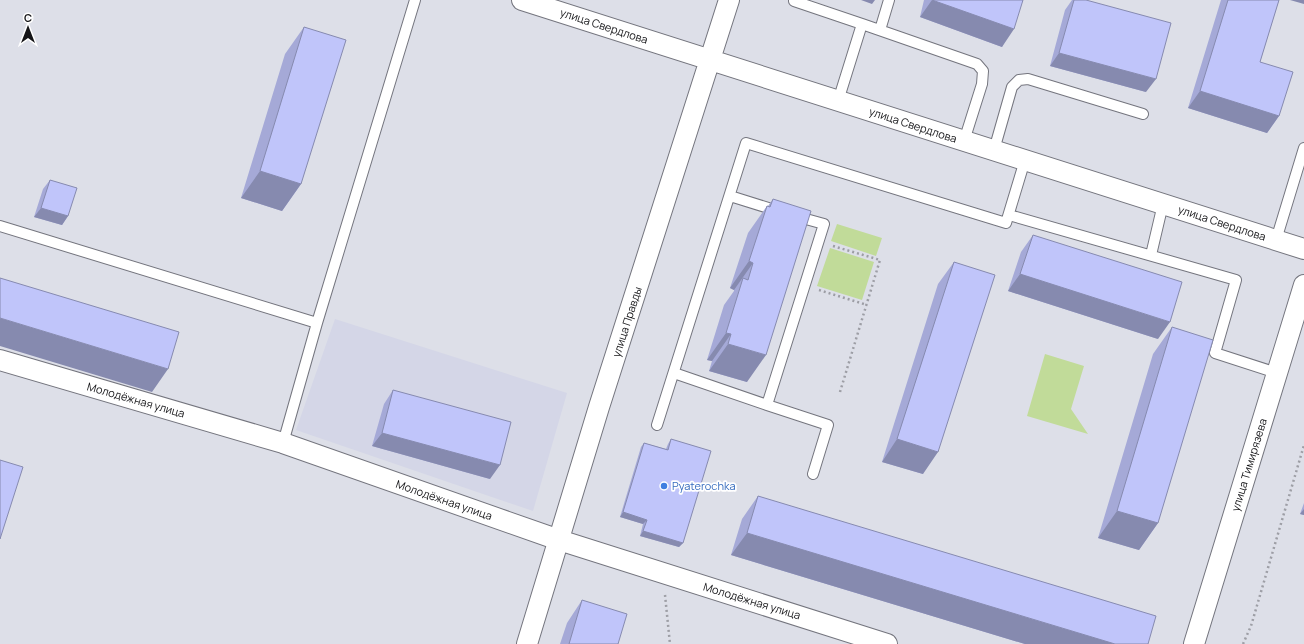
<svg xmlns="http://www.w3.org/2000/svg" width="1304" height="644" font-family="Manrope,sans-serif">
	<style>
		.built { fill: #d4d6e7 }
		.park { fill: #c1db99 }
		.lines { fill: none; stroke-linecap: round; stroke-linejoin: round }
		.service-casing { stroke: #74757e; stroke-width: 12 }
		.minor-casing { stroke: #74757e; stroke-width: 22 }
		.path { stroke: #9d9ea5; stroke-width: 2.5; stroke-dasharray: 2 3; stroke-linecap: butt }
		.service { stroke: #fff; stroke-width: 10 }
		.minor { stroke: #fff; stroke-width: 20 }
		.wall { fill: #a5a9d7 }
		.shaded-wall { fill: #868aaf }
		.building { fill: #c0c5fa; stroke: #868aaf }
		.shop-dot { fill: #3f7fe0; stroke: #fff; stroke-width: 1.5 }
		.labels { text-anchor: middle; stroke-width: 3.5; stroke-linejoin: round; paint-order: stroke }
		.street-label { font-size: 11px; fill: #141417; stroke: #fff }
		.shop-label { font-size: 11px; fill: #366cbe; stroke: #fff; text-anchor: start }
	</style>
	<rect width="100%" height="100%" fill="#dddfe8"/>
	<!-- built -->
	<path class="built" d="M335,319L567,393L533,511L296,430Z"/>
	<!-- park -->
	<path class="park" d="M837,224L882,238L876,256L831,241Z
		M830,248L874,262L862,300L817,286Z
		M1045,354L1084,366L1071,409L1088,434L1027,416Z"/>
	<g class="lines">
		<defs>
			<path id="service" d="M794,1L862,24
				M880,30L889,0
				M838,101L862,24L977,64L983,71L982,84L964,141
				M994,150L1012,87L1019,80L1028,79L1143,114
				M730,196L778,211
				M1009,215L1236,280L1215,353L1277,373
				M0,226L317,323
				M1276,240L1304,148
				M1151,255L1163,204
				M674,373L767,405L824,224L795,216
				M767,405L828,425L813,474
				M657,425L746,143L1006,223L1025,160
				M283,443L317,323L415,0"/>
			<path id="minor" d="M522,0L1304,249
				M0,360L283,443L559,540L887,644
				M527,644L599,407L729,0
				M1194,644L1304,285"/>
		</defs>
		<!-- service casing -->
		<use href="#service" class="service-casing"/>
		<!-- minor casing -->
		<use href="#minor" class="minor-casing"/>
		<!-- path -->
		<path class="path" d="M833,246L880,260L840,392
			M819,290L867,305
			M665,595L670,644
			M1243,644L1251,626L1304,445"/>
		<!-- service -->
		<use href="#service" class="service"/>
		<!-- minor -->
		<use href="#minor" class="minor"/>
	</g>
	<!-- wall -->
	<path class="wall" d="M924,0H1023L1002,47L920,17Z
		M1072,0H1086L1146,92L1050,66L1065,10Z
		M1221,0H1279L1260,62L1279,116L1267,133L1188,108Z
		M304,27L301,184L282,211L241,198L285,54Z
		M50,180L68,216L62,225L34,217L43,189Z
		M773,199L747,382L709,371L712,361L707,360L724,305L734,291V290L730,288L748,233L767,206H768Z
		M1033,235L1158,339L1008,291L1021,252Z
		M954,262L923,474L882,462L938,284Z
		M1172,327L1158,523L1139,550L1098,538L1153,354Z
		M393,390L490,479L372,446L384,404Z
		M671,439L683,543L679,547L640,536L643,524L620,517L641,447L644,443L666,449L668,444Z
		M758,496L1148,644H1025L731,555L742,519Z
		M1304,503V515L1300,514Z
		M582,600L618,644H560L567,623Z"/>
	<!-- shaded-wall -->
	<path class="shaded-wall" d="M861,0H875L872,4Z
		M932,0L1014,29L1002,47L920,17Z
		M1290,0H1304V4Z
		M1059,53L1156,79L1146,92L1050,66Z
		M1200,91L1279,116L1267,133L1188,108Z
		M260,171L301,184L282,211L241,198Z
		M41,208L68,216L62,225L34,217Z
		M749,261L753,263L734,290L730,288Z
		M1020,274L1170,322L1158,339L1008,291Z
		M0,318L168,369L152,392L0,346Z
		M726,333L731,334L712,361L707,360Z
		M728,344L766,355L747,382L709,371Z
		M382,433L500,465L490,479L372,446Z
		M897,439L938,452L923,474L882,462Z
		M1304,509V515L1300,514Z
		M1117,511L1158,523L1139,550L1098,538Z
		M623,512L647,520L643,524L620,517Z
		M643,531L683,543L679,547L640,536Z
		M747,533L1115,644H1025L731,555Z"/>
	<!-- building -->
	<path class="building" d="M932,0H1023L1014,29Z
		M1074,0H1086L1171,23L1156,79L1059,53Z
		M1228,0H1279L1260,62L1293,72L1279,116L1200,91Z
		M304,27L346,40L301,184L260,171Z
		M50,180L77,188L68,216L41,208Z
		M773,199L811,211L766,355L728,344L731,334L726,333L743,278L748,280L753,263L749,261L767,206L770,207Z
		M1033,235L1182,282L1170,322L1020,274Z
		M954,262L995,275L938,452L897,439Z
		M0,278L179,332L168,369L0,318Z
		M1172,327L1213,340L1158,523L1117,511Z
		M393,390L511,422L500,465L382,433Z
		M671,439L711,451L683,543L643,531L647,520L623,512L644,443L668,450Z
		M0,460L23,467L0,539Z
		M758,496L1156,616L1148,644H1115L747,533Z
		M582,600L627,614L618,644H569Z"/>
	<!-- markers -->
	<circle class="shop-dot" cx="664" cy="486" r="4"/>
	<g class="labels">
		<!-- street labels -->
		<g class="street-label">
			<text transform="translate(604 26) rotate(18)" y="4">улица Свердлова</text>
			<text transform="translate(913 125) rotate(18)" y="4">улица Свердлова</text>
			<text transform="translate(1222 223) rotate(18)" y="4">улица Свердлова</text>
			<text transform="translate(627 322) rotate(-72)" y="4">улица Правды</text>
			<text transform="translate(136 400) rotate(16)" y="4">Молодёжная улица</text>
			<text transform="translate(1249 465) rotate(-73)" y="4">улица Тимирязева</text>
			<text transform="translate(444 500) rotate(19)" y="4">Молодёжная улица</text>
			<text transform="translate(752 601) rotate(17)" y="4">Молодёжная улица</text>
		</g>
		<!-- shop labels -->
		<g class="shop-label">
			<text x="672" y="490">Pyaterochka</text>
		</g>
	</g>
	<!-- north arrow -->
	<g transform="translate(28 28)" stroke="#ffffff" stroke-width="3" paint-order="stroke">
	<path d="M0-3L7 15L0 10L-7 15Z" fill="#141417"/>
	<text y="-6" font-size="11" font-weight="bold" text-anchor="middle" fill="#141417">С</text>
	</g>
</svg>
